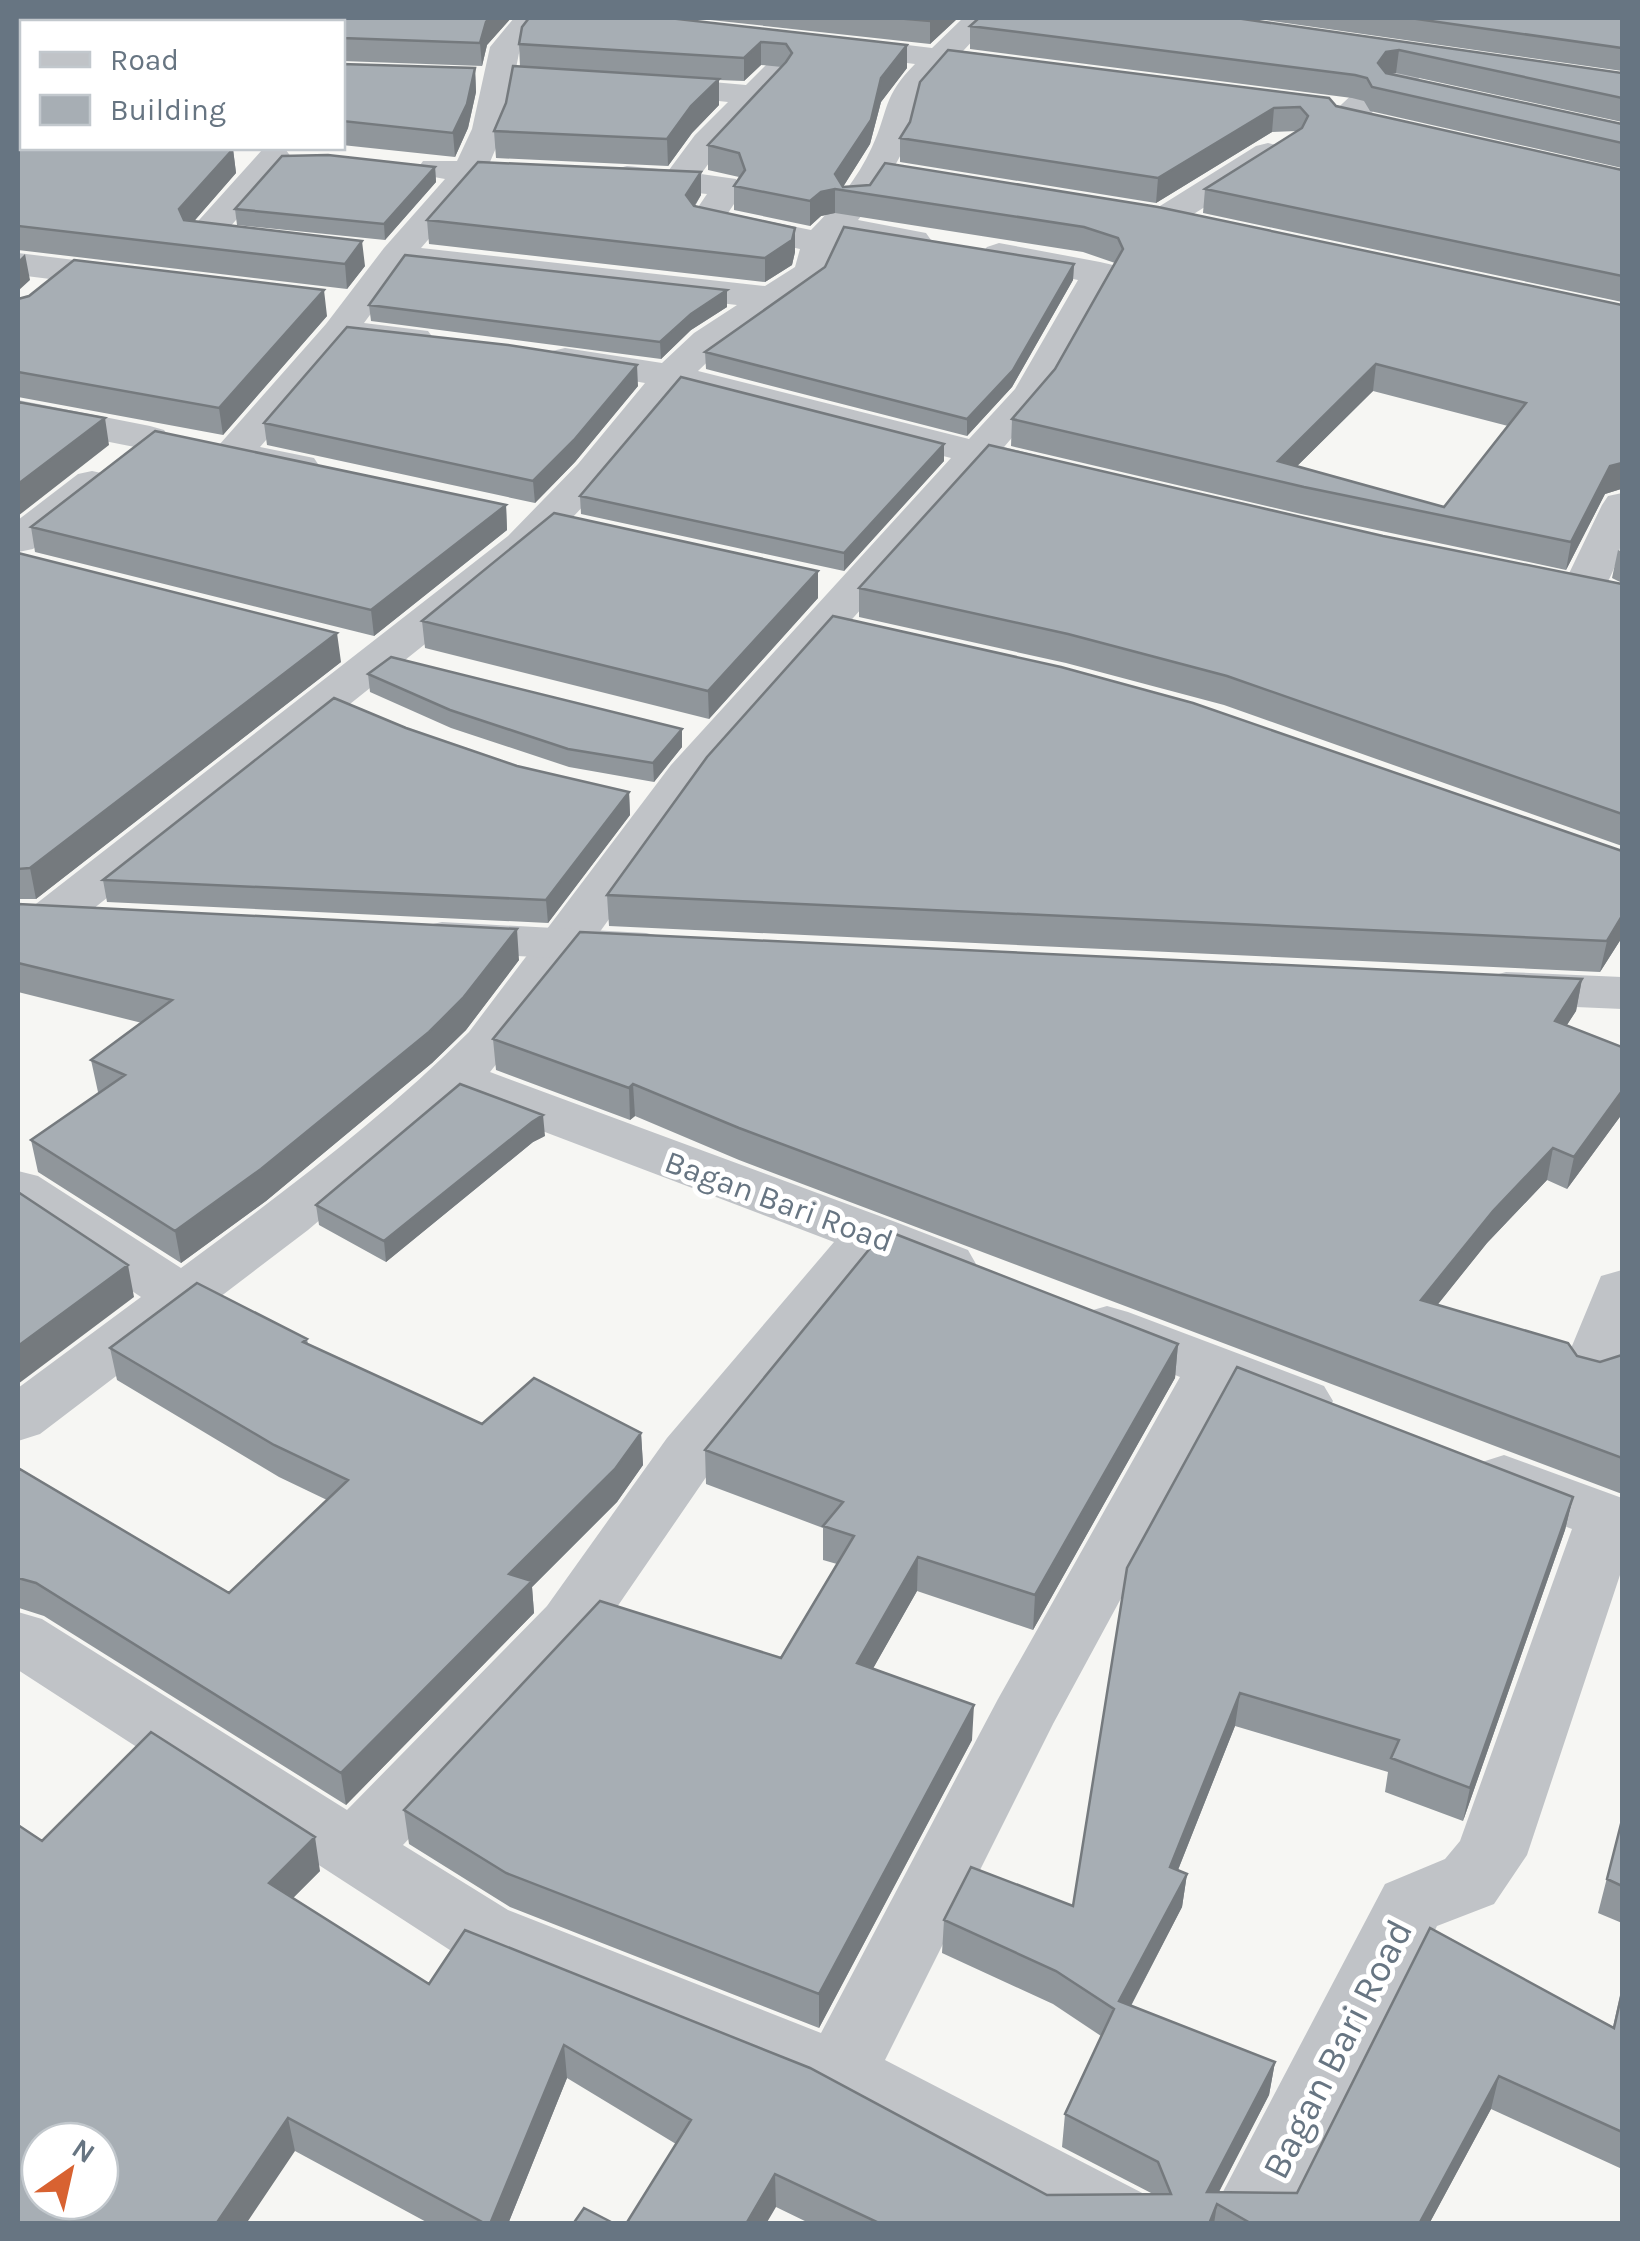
<svg xmlns="http://www.w3.org/2000/svg" width="1640" height="2241" font-family="Karla,sans-serif">
	<style>
		.lines { fill: none; stroke-linecap: round; stroke-linejoin: round }
		.minor { fill: #c0c3c7; fill-rule: evenodd }
		.tertiary { fill: #c0c3c7; fill-rule: evenodd }
		.wall { fill: #90969b; fill-rule: evenodd }
		.shaded-wall { fill: #757a7e }
		.building { fill: #a7aeb4; stroke: #757a7e; stroke-width: 2.5; fill-rule: evenodd }
		.labels { text-anchor: middle; stroke-width: 10; stroke-linejoin: round; paint-order: stroke }
		.street-label { font-size: 32px; fill: #677582; stroke: #fff }
		.near-street-label { font-size: 38px; fill: #677582; stroke: #fff }
	</style>
	<rect width="100%" height="100%" fill="#f6f6f3"/>
	<g class="lines">
		<!-- minor -->
		<path class="minor" d="M514,18H544L520,48L504,129L490,162L558,165L563,172L558,179L478,182L421,248L765,286L795,267L800,249L695,226L690,219L707,194L627,186L615,183L610,176L615,169L627,166L669,170L695,135L728,102L635,92L630,85L635,78L646,76L746,85L795,36H817L821,42L834,36L932,48L963,18H994L963,51L1028,60L1033,67L1028,74L1017,76L947,68L916,104L906,145L883,188L858,220L926,233L931,240L926,247L914,250L842,239C831,250 835,269 823,280C787,314 736,333 698,371L969,439L1015,389L1078,280L987,261L981,254L987,247L999,243L1100,262L1113,265L1118,273L1050,394L1004,447L1065,462L1071,471L1065,480L1051,483L987,467L705,785L584,954L490,1072L893,1221L968,1250L976,1264L968,1278L947,1283L882,1261L711,1470L593,1642L403,1845L508,1910L821,2033L998,1699L1180,1377L1086,1340L1077,1326L1086,1312L1107,1306L1128,1312L1324,1386L1333,1401L1324,1416L1302,1423L1230,1397L1053,1724L885,2060L1152,2198L1164,2224H1046L812,2098L456,1954L18,1670V1612L42,1619L347,1810L547,1606L667,1438L834,1242L461,1100L308,1230L40,1434L18,1441V1388L141,1297L18,1215V1171L38,1176L181,1268C280,1195 382,1119 469,1032L671,765L951,458L680,390L606,482L538,554L68,929L50,933L32,929L25,918L32,907L508,536L578,464L645,383L552,367L546,359L552,351L565,348L662,363L694,333L737,305L424,269L409,262L364,323L428,331L434,339L428,347L415,350L349,344L260,447L314,458L320,467L314,476L300,479L219,461L213,453L219,445L326,324L384,248L445,179L423,175L418,168L423,161H457L472,129L490,47ZM819,45L823,51L834,54L915,64C882,97 889,110 872,147C858,178 835,206 811,230L728,213L742,192L736,179L701,174L719,149Z
			M1433,47L1444,49L1448,56L1444,63L1394,94L1356,126H1334L1329,119C1346,94 1403,54 1433,47Z
			M1268,143L1280,146L1284,153L1280,160L1176,225L1164,228L1152,225L1147,218L1152,211L1256,146Z
			M272,148L286,150L291,157L229,228L275,236L281,243L275,250L263,254L191,243L186,236L191,229L262,150Z
			M18,253L139,268L152,271L157,279L152,287L139,290L18,275Z
			M18,400L150,426L164,430L170,438L164,446L150,450L18,424Z
			M92,471L106,474L112,483L106,492L33,549L18,552V520L78,474Z
			M1622,493C1625,534 1622,564 1597,599L1582,603L1567,599L1561,590L1602,505L1608,496Z
			M1622,1270V1370L1613,1385L1592,1391L1571,1385L1562,1370L1601,1276Z
			M1504,1455L1622,1498V1569L1527,1855L1494,1904L1437,1926L1288,2224H1206L1385,1884L1445,1859L1460,1841L1572,1529L1482,1494L1472,1478L1482,1462Z"/>
		<!-- tertiary -->
		<path class="tertiary" d="M442,922L646,933L664,937L672,948L664,959L646,963L442,952L424,948L417,937L424,926Z
			M1506,972L1622,977V1009L1506,1004L1488,999L1480,988L1488,977Z"/>
	</g>
	<!-- wall -->
	<path class="wall" d="M18,18H511L487,45L482,66L342,61V22H22V143L18,144Z
		M529,18L907,45V68L881,102L870,144L843,187L1622,305V490L1621,489L1605,494L1566,570L1301,514L1011,446L1012,419L1055,369L1115,263L1083,252L835,213L821,216L810,226L734,210V186L739,177L708,170V145L782,67L761,65L744,81L719,80V105L692,133L668,166L496,158L494,131L520,67L519,44ZM1373,391L1508,426L1444,507L1297,466Z
		M692,18H958L930,44Z
		M1236,18L1622,73V122L1396,73L1390,74L1622,124V168L1370,111L1364,101L1352,98L970,49V26Z
		M1251,18H1622V71Z
		M342,64L475,68L476,92L468,128L455,157L342,145Z
		M1336,106L1622,170V302L1203,213L1205,189L1297,131L1272,132L1156,203L900,162V138L910,122Z
		M18,147L233,149L236,173L194,221L365,266L347,289L18,250Z
		M435,167L436,182L385,240L237,225L235,209Z
		M701,172V195L695,206L795,252L792,265L765,282L429,244L427,220Z
		M1074,264L1073,280L1012,387L967,436L706,369L705,352L825,267Z
		M727,290V307L691,330L661,359L371,321L369,305Z
		M18,299L327,316L223,435L18,397Z
		M638,386L575,462L535,503L267,445L264,423Z
		M944,444V461L844,571L581,514L580,496Z
		M506,505L507,530L374,636L35,552L31,527Z
		M1383,536L1622,584V846L1224,705L1066,663L859,617V588Z
		M1618,550L1622,552V583L1612,578Z
		M18,553L341,662L36,899H18Z
		M818,598L709,719L425,648L422,621Z
		M368,674L682,747L654,782L569,767L451,728L370,692Z
		M406,728L517,766L629,792L630,815L548,923L107,902L103,880Z
		M1622,851V940L1621,939L1600,972L609,926L607,895Z
		M18,904L519,960L466,1030L432,1063L266,1201L181,1263L38,1172L31,1140L99,1093L98,1092L91,1060L142,1023L18,992Z
		M1582,979L1576,1011L1566,1026L1622,1047V1114L1567,1189L1547,1180L1487,1243L1437,1305L1577,1356L1600,1362L1622,1355V1494L739,1160L635,1116L630,1120L496,1070L493,1039Z
		M545,1136L533,1142L386,1262L319,1225L316,1205Z
		M307,1339L308,1344L482,1424L641,1433L643,1465L617,1502L532,1587L534,1613L346,1805L44,1616L19,1608L18,1612V1468L229,1593L327,1500L279,1477L117,1380L110,1348Z
		M1178,1344L1175,1378L1033,1630L917,1591L873,1668L972,1740L819,2028L510,1907L409,1844L404,1810L781,1658L837,1564L823,1560V1528L706,1484L705,1450Z
		M1573,1497L1565,1530L1463,1821L1385,1792L1388,1772L1235,1726L1178,1870L1187,1874L1182,1907L1131,2006L1275,2062L1269,2095L1219,2192L1297,2193L1430,1928L1613,2027L1622,1986V2169L1491,2109L1429,2224H811L776,2207L676,2144L567,2078L508,2224H430L295,2151L42,1841L320,1871L293,1898L429,1984L1047,2195L1153,2194L1062,2147L1065,2114L1101,2036L1053,2004L942,1953L944,1920L1073,1906L1127,1568Z
		M1622,1819V1923L1598,1913Z"/>
	<!-- shaded-wall -->
	<path class="shaded-wall" d="M489,18H511L487,45L482,66L480,43L486,22Z
		M934,18H958L930,44V21Z
		M761,42V65L744,81V58Z
		M907,45V68L881,102L870,144L841,190L835,174L881,78Z
		M1399,50L1396,73L1383,75L1378,63L1386,52Z
		M475,68L476,92L468,128L455,157L453,133Z
		M719,79V105L692,133L668,166L667,139L691,106Z
		M1274,108L1272,132L1156,203L1158,178Z
		M233,149L236,173L183,234L179,209Z
		M435,167L436,182L385,240L384,224Z
		M701,172V195L686,219V195Z
		M835,189V213L821,216L810,226V201L821,192Z
		M795,228V252L792,265L765,282V258Z
		M362,241L365,266L347,289L345,264Z
		M25,254L30,280L18,291V261Z
		M1074,264L1073,280L1012,387L967,436V419Z
		M324,290L327,316L223,435L219,408Z
		M727,290V307L691,330L661,359L660,342L691,314Z
		M1376,364L1373,391L1282,481L1278,461Z
		M637,365L638,386L575,462L535,503L533,481Z
		M105,418L109,445L18,516V484Z
		M944,444V461L844,571V553Z
		M1622,463L1621,489L1605,494L1566,570L1571,542L1610,466Z
		M506,505L507,530L374,636L371,610Z
		M818,571V598L709,719L708,691Z
		M337,633L341,662L36,899L30,868Z
		M682,729V747L654,782L653,763Z
		M629,792L630,815L548,923L546,900Z
		M1622,916L1621,939L1600,972L1607,941Z
		M517,929L519,960L466,1030L432,1063L266,1201L181,1263L175,1231Z
		M1582,979L1576,1011L1549,1053L1555,1021Z
		M633,1084L635,1116L630,1120L629,1088Z
		M1622,1091V1114L1567,1189L1574,1157Z
		M543,1115L545,1136L533,1142L386,1262L384,1241L532,1122Z
		M1553,1148L1547,1180L1487,1243L1415,1333L1421,1300L1493,1211Z
		M128,1265L134,1297L18,1384V1346Z
		M1178,1344L1175,1378L1033,1630L1035,1595Z
		M641,1433L643,1465L617,1502L532,1587L534,1613L346,1805L341,1773L509,1574Z
		M1573,1497L1565,1530L1463,1821L1470,1788Z
		M918,1557L917,1591L857,1697V1663Z
		M1240,1693L1235,1726L1166,1900L1170,1867Z
		M974,1705L972,1740L819,2028V1994Z
		M315,1837L320,1871L275,1916L269,1883Z
		M1187,1874L1182,1907L1116,2034L1119,2001Z
		M564,2045L567,2078L508,2224H490Z
		M1275,2062L1269,2095L1202,2224L1207,2192Z
		M1499,2076L1491,2109L1429,2224H1419Z
		M288,2118L295,2151L246,2224H216Z
		M775,2174L776,2207L766,2224H746Z
		M1217,2204L1214,2224H1209Z"/>
	<!-- building -->
	<path class="building" d="M18,18H489L486,22L480,43L342,38V22H22V120L18,119Z
		M529,18H669L907,45L881,78L871,120L835,174L843,187L870,185L885,163L1158,207L1622,305V463L1610,466L1571,542L1304,487L1012,419L1055,369L1123,249L1118,238L1084,227L835,189L821,192L810,201L734,186L745,170L739,153L708,145L786,62L792,53L786,44L761,42L744,58L519,44L522,27ZM1376,364L1526,403L1444,507L1278,461Z
		M895,18H934L930,21Z
		M979,18H1236L1622,73V98L1399,50L1386,52L1378,63L1386,73L1622,124V143L1372,87L1367,78L1355,75L970,26Z
		M1410,18H1622V48Z
		M948,50L1329,98L1336,106L1622,170V276L1205,189L1302,128L1308,116L1300,107L1274,108L1158,178L900,138L910,122L920,82Z
		M342,64L475,68L467,104L453,133L342,121Z
		M513,66L719,79L691,106L667,139L494,131L506,103Z
		M18,147L233,149L179,209L184,220L362,241L345,264L18,226Z
		M328,155L435,167L384,224L235,209L282,156Z
		M478,162L701,172L686,195L694,206L795,228L792,240L765,258L427,220Z
		M844,227L1074,264L1013,370L967,419L705,352L825,267Z
		M405,255L727,290L691,314L660,342L369,305Z
		M74,260L324,290L219,408L18,372V299L29,296Z
		M347,327L508,345L637,365L574,440L533,481L264,423Z
		M681,377L944,444L844,553L580,496Z
		M18,402L105,418L18,484Z
		M155,431L506,505L371,610L31,527Z
		M989,445L1383,536L1622,584V814L1227,676L1068,634L859,588Z
		M554,513L818,571L708,691L422,621Z
		M18,553L337,633L30,868L18,869Z
		M833,616L1061,667L1193,703L1622,851V916L1607,941L607,895L707,757Z
		M391,657L682,729L653,763L568,749L450,710L368,674Z
		M334,698L406,728L517,766L629,792L546,900L103,880Z
		M18,904L517,929L463,998L429,1032L261,1169L175,1231L31,1140L125,1075L91,1060L172,1000L18,963Z
		M580,932L1582,979L1555,1021L1622,1047V1091L1574,1157L1553,1148L1493,1211L1421,1300L1568,1343L1577,1356L1600,1362L1622,1355V1458L739,1128L633,1084L629,1088L493,1039Z
		M460,1084L543,1115L532,1122L384,1241L316,1205Z
		M18,1192L128,1265L18,1346Z
		M885,1230L1178,1344L1035,1595L918,1557L857,1663L974,1705L819,1994L506,1873L404,1810L600,1601L781,1658L854,1536L823,1526L843,1502L705,1450Z
		M197,1283L307,1339L303,1342L482,1424L534,1378L641,1433L615,1469L509,1574L532,1581L341,1773L36,1583L18,1578V1468L229,1593L348,1480L274,1445L110,1348Z
		M1237,1367L1573,1497L1470,1788L1391,1758L1399,1740L1240,1693L1170,1867L1187,1874L1119,2001L1275,2062L1207,2192L1297,2193L1430,1928L1614,2028L1622,1993V2132L1499,2076L1419,2224H1252L1217,2204L1209,2224H881L775,2174L746,2224H626L691,2120L564,2045L490,2224H486L288,2118L216,2224H18V1825L42,1841L151,1732L315,1837L269,1883L429,1984L465,1930L810,2068L1047,2195L1171,2194L1158,2162L1065,2114L1114,2009L1056,1971L944,1920L971,1867L1073,1906L1127,1568ZM40,2141H100V2201H40Z
		M1622,1820V1886L1607,1879Z
		M584,2208L615,2224H573Z"/>
	<g class="labels">
		<!-- street labels -->
		<g class="street-label">
			<text transform="translate(779 1201) rotate(20)" y="11">Bagan Bari Road</text>
		</g>
		<!-- near-street labels -->
		<g class="near-street-label">
			<text transform="translate(1337 2049) rotate(-63)" y="13">Bagan Bari Road</text>
		</g>
	</g>
	<!-- border -->
	<rect width="1640" height="2241" fill="none" stroke="#677582" stroke-width="40"/>
	<!-- legend -->
	<rect x="20" y="20" width="325" height="130" fill="#ffffff" stroke="#c2c8cd" stroke-width="2.5"/>
	<rect x="40" y="52" width="50" height="15" fill="#c0c3c7" stroke="#c2c8cd" stroke-width="2.5"/>
	<text x="110" y="70" font-size="30" fill="#677582">Road</text>
	<rect x="40" y="95" width="50" height="30" fill="#a7aeb4" stroke="#c2c8cd" stroke-width="2.5"/>
	<text x="110" y="120" font-size="30" fill="#677582">Building</text>
	<!-- north arrow -->
	<g transform="translate(70 2171) rotate(34)"><circle r="48" fill="#ffffff" stroke="#c2c8cd" stroke-width="2.5"/>
	<path d="M0-8L18 38L0 25L-18 38Z" fill="#d86231"/>
	<text y="-15" font-size="28" font-weight="bold" text-anchor="middle" fill="#677582">N</text>
	</g>
</svg>
